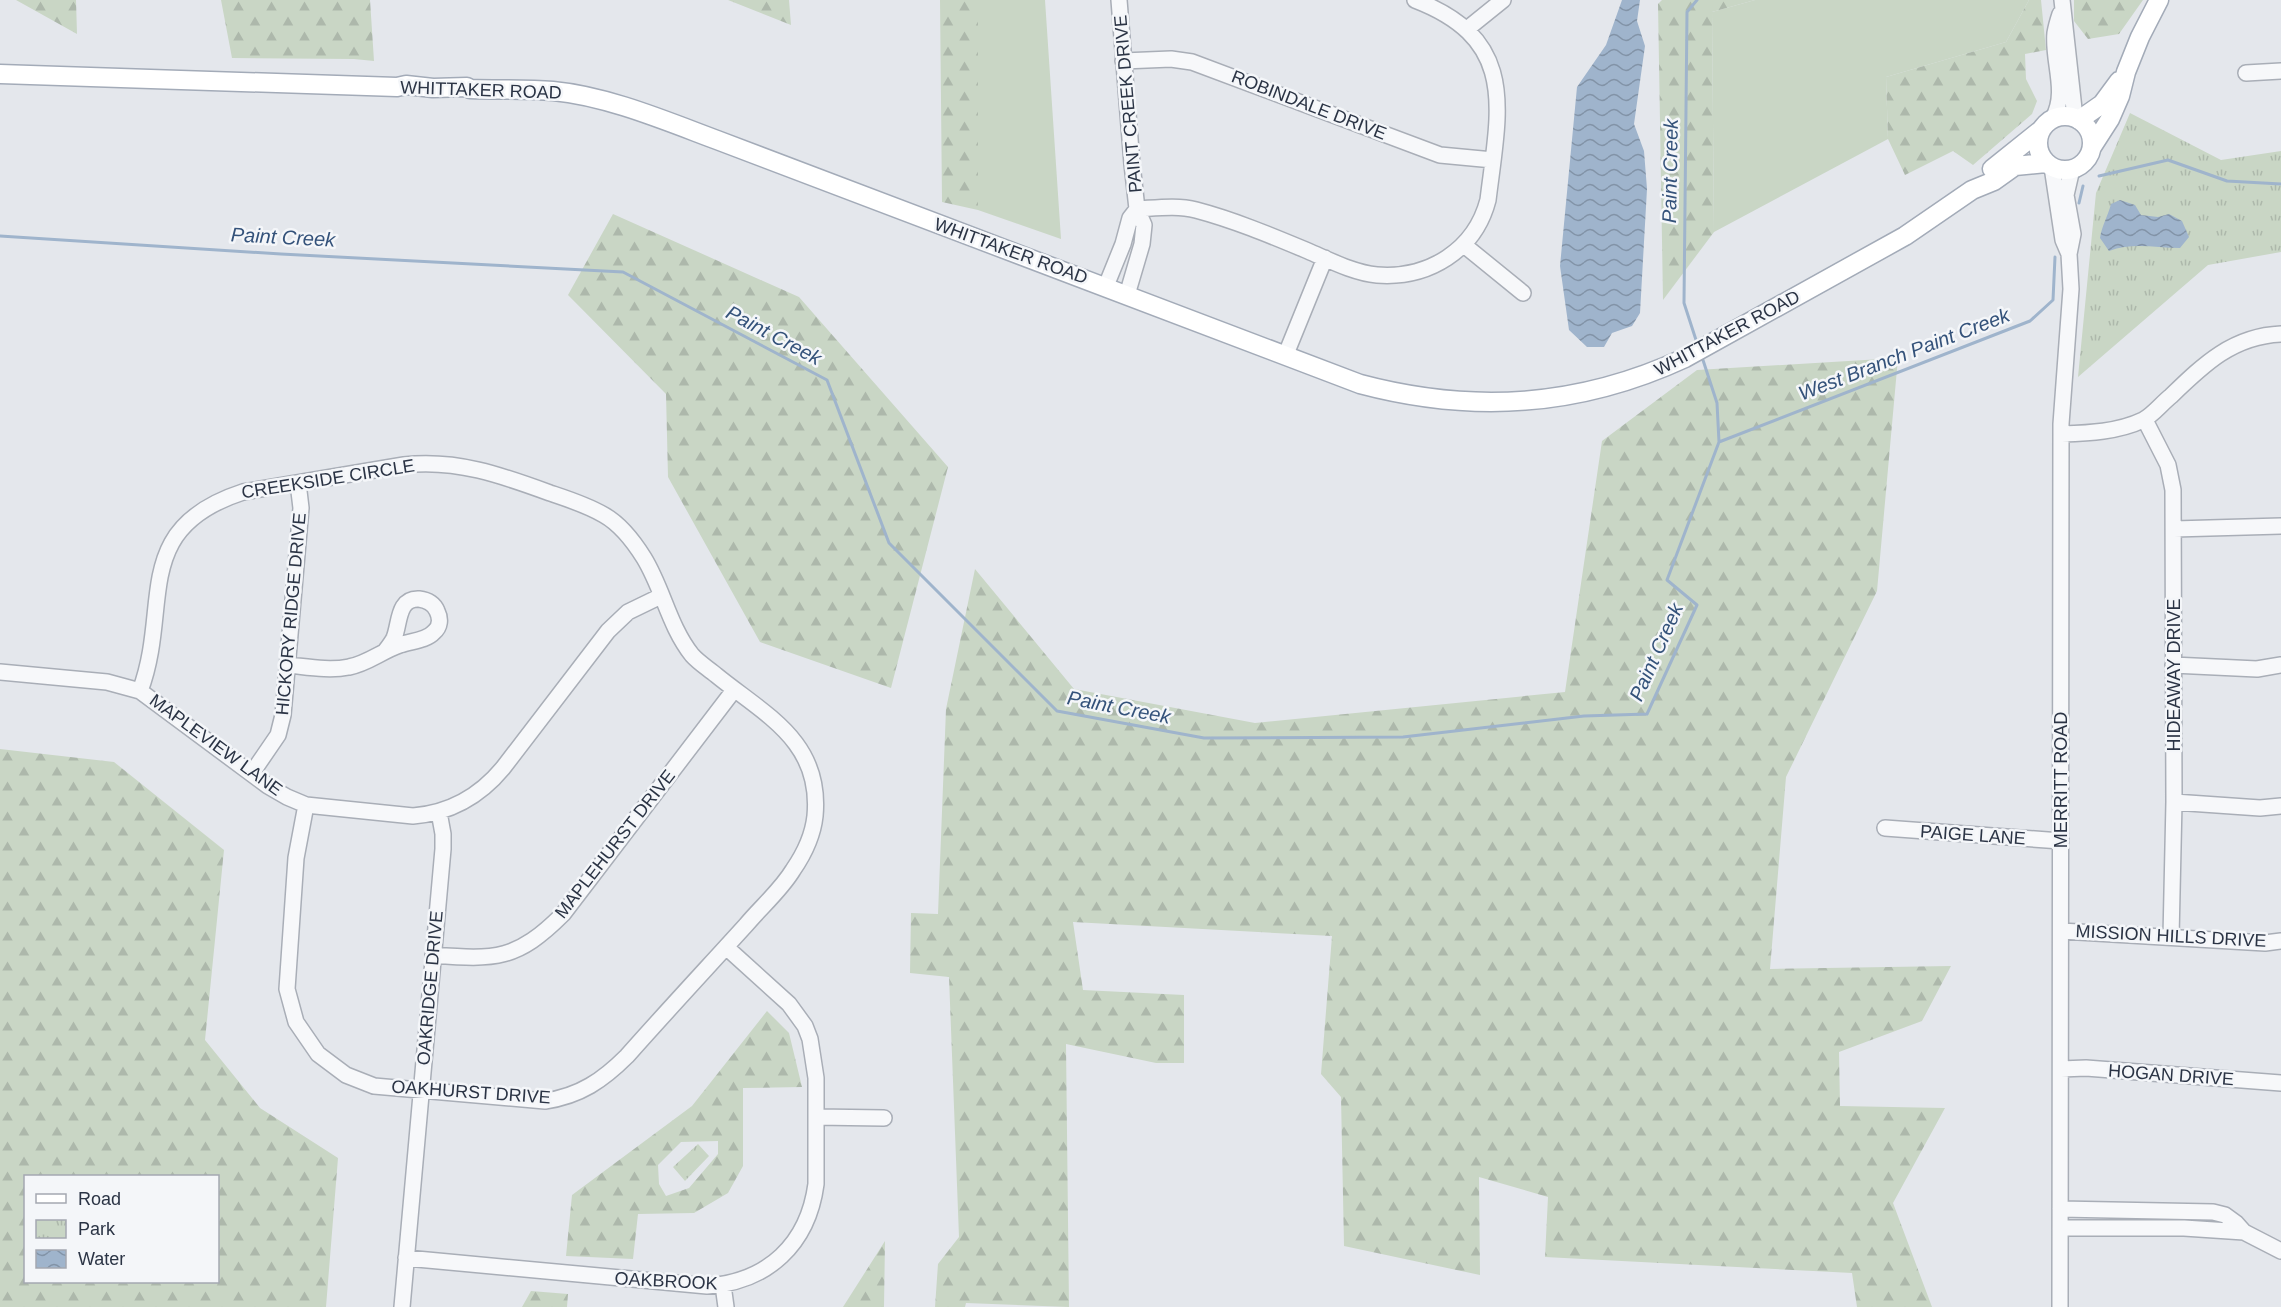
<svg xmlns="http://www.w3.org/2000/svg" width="2281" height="1307" font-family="Arial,sans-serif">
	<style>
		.green { fill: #c9d6c5 }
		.forest { fill: url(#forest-firs); fill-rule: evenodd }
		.park { fill: url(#park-tufts) }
		.water { fill: url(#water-waves) }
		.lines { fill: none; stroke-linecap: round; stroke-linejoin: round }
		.stream { stroke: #9fb4cc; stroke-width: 3 }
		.minor-casing { stroke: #a9aeb7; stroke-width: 18 }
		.major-casing { stroke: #a3abb8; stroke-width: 21 }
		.minor { stroke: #f7f8fa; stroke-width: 15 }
		.major { stroke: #fff; stroke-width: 18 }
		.labels { text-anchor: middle; stroke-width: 5; stroke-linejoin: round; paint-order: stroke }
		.street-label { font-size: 18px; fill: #2b3445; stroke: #f4f6f9 }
		.water-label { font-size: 20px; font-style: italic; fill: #34527a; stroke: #f4f6f9 }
	</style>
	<defs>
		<pattern id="forest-firs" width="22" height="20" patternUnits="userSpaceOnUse" patternTransform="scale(1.5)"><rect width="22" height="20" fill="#c9d6c5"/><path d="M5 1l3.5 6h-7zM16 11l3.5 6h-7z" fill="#adb8ab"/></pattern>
		<pattern id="park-tufts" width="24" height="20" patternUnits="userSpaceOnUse" patternTransform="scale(1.5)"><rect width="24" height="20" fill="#c9d6c5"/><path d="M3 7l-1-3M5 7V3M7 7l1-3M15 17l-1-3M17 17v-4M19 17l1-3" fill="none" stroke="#adb8ab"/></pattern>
		<pattern id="water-waves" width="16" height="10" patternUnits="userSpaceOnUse" patternTransform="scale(1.5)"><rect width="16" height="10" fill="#9fb4cc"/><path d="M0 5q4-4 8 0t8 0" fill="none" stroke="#8293a7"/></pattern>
	</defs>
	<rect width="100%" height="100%" fill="#e4e7ec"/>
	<!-- green -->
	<path class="green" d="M978,0H1045L1061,239L978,210Z
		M1755,0H2029L2006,42L1886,77L1888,139L1714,232L1712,12Z"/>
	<!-- forest -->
	<path class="forest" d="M16,0H76L77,34Z
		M221,0H370L374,61L354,59L232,58Z
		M728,0H789L791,25Z
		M940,0H978V210L942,202Z
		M1662,0H1755L1712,12L1714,232L1663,300L1658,4Z
		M2029,0H2041L2046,50L2025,54L2026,79L2037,101L2032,114L1973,165L1953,151L1905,175L1888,139L1886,77L2006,42Z
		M2074,0H2143L2119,34L2088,39L2074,21Z
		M613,214L799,297L948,467L891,688L760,642L668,477L666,394L568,295Z
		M1898,358L1877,591L1786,777L1770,969L1951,966L1922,1021L1839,1052L1840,1106L1945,1108L1893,1203L1932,1307H1857L1852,1273L1545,1257L1548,1197L1479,1177L1480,1275L1344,1246L1341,1097L1321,1074L1332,936L1073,922L1083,990L1184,995V1063H1156L1066,1044L1069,1307L966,1303L965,1307H935L938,1264L959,1237L949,977L910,973L911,913L938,914L946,709L975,569L1074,689L1255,723L1565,692L1602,441L1697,370Z
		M0,749L114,762L224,850L205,1040L260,1108L338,1158L326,1307H0ZM26,1176H218V1282H26Z
		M767,1011L789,1033L802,1087L743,1088V1166L728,1193L694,1213L638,1214L633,1259L566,1256L572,1195L692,1106ZM718,1141V1154L689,1188L666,1196L659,1184L658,1165L681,1142Z
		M885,1241L884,1307H843Z
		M531,1291L568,1294L567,1307H522Z"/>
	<!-- park -->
	<path class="park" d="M2130,113L2221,160L2281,151V252L2208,265L2078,377L2096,193Z
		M698,1144L709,1156L685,1181L673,1167Z"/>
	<!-- water -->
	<path class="water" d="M1622,0H1640L1637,21L1645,46L1634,124L1644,151L1647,189L1640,313L1632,326L1612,333L1604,347H1587L1569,330L1560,266L1577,87L1606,45Z
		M2120,200L2135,205L2141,215L2158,217L2169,214L2182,221L2189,237L2180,248C2155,248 2133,242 2109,251L2100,238C2102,225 2108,216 2111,204Z"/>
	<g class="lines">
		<!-- stream -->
		<path class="stream" d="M1697,0L1687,12L1684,303L1697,343
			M2099,176L2168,160L2227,181L2281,184
			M2079,203L2083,186
			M0,236L281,254L623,272L827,380L889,543L1057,711L1204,738L1403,737L1584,716L1647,714L1697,605L1667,580L1719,442L1717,403L1702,357
			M1719,442L2030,321L2053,300L2055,257"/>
		<defs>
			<path id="minor" d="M1119,0L1132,164L1137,209L1144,225L1142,244L1127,295
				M2062,0L2075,118
				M1467,29L1503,0
				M1123,61L1171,59L1192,62L1440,155L1493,160
				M2246,73L2281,71
				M2053,118C2068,92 2052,61 2055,33C2056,27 2058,20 2060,14
				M2052,167L2063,240L2069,254
				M1137,209C1156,208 1178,205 1196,210C1234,220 1272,236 1308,251C1329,260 1354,273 1377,275C1429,279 1475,250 1488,200C1499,109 1519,40 1415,0
				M1464,245L1523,293
				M1106,286L1123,244L1130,218L1137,209
				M1286,354L1325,258
				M2145,420L2168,465L2173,490L2174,802L2171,937
				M2061,434C2088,433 2118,432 2143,420C2153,415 2162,403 2171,396C2204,364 2233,336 2281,334
				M2174,529L2281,526
				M288,665C308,667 329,671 349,667C367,664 382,651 400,645C410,641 426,641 434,632C440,627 441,619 437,611C434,604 427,600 419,599C397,598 400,624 394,638C392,642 389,646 386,650
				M2173,665L2257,669L2281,665
				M0,672L107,682L140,691L268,786L287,797L306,805L413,816C450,813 479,797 503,768L608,631L628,612L661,596
				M140,691C172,606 129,529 243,492L404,465C456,459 501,475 550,493C568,499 587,505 604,515C620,524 634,542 644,558C663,589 669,626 692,655C699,663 709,669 716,675C765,715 822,741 815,816C813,835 804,854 793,870C781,890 761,907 746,925C706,969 666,1012 627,1056C603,1080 580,1096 545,1101L374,1086L346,1075L318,1054L296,1022L287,989L296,858L306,805
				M252,773L278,735L283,715L301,508L298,483
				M2174,802L2260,808L2281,806
				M1885,828L2061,841
				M2061,931L2265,943L2281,941
				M433,955C496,960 517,960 563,914L734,690
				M2061,1069L2086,1068L2281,1083
				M816,1117L884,1118
				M2060,1209L2213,1212L2225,1215L2236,1223L2244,1232L2281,1251
				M2060,1228H2184L2244,1232
				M406,1258L707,1286C768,1282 808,1244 816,1184V1078L810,1039L805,1026L789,1004L726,947
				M723,1285L726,1307
				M402,1307L443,849V834L439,812
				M2060,1307L2061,424L2071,289L2069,254L2073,234L2066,195L2072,169"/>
			<path id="major" d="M0,74L397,87L406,85L433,88L467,87L470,89C498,90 526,89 553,91C607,96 666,121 717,140L1360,384C1473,414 1579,407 1685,358L1905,236L1972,190L1994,181L2015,166L2046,163
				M2038 143a27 27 0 1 1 54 0a27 27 0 1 1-54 0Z
				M2079,120L2102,104L2119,81
				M2092,147L2110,119L2120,96L2126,72L2140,37L2159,0
				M1992,169L2042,129"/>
		</defs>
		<!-- minor casing -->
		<use href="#minor" class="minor-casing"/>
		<!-- major casing -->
		<use href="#major" class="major-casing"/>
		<!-- minor -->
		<use href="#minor" class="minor"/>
		<!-- major -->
		<use href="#major" class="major"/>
	</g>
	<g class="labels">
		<!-- street labels -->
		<g class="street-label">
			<text transform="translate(481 90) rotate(2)" y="6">WHITTAKER ROAD</text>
			<text transform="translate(1128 104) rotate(-95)" y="6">PAINT CREEK DRIVE</text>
			<text transform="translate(1309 105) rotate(21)" y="6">ROBINDALE DRIVE</text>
			<text transform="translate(1011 251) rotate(20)" y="6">WHITTAKER ROAD</text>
			<text transform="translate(1727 333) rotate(-28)" y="6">WHITTAKER ROAD</text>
			<text transform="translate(328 479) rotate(-9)" y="6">CREEKSIDE CIRCLE</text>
			<text transform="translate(291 614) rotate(-85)" y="6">HICKORY RIDGE DRIVE</text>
			<text transform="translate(2174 675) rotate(-90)" y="6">HIDEAWAY DRIVE</text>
			<text transform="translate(216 745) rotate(36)" y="6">MAPLEVIEW LANE</text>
			<text transform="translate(2061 780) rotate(-90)" y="6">MERRITT ROAD</text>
			<text transform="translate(1973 835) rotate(4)" y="6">PAIGE LANE</text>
			<text transform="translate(615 844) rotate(-52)" y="6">MAPLEHURST DRIVE</text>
			<text transform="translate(2171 936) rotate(3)" y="6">MISSION HILLS DRIVE</text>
			<text transform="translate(430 988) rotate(-85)" y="6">OAKRIDGE DRIVE</text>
			<text transform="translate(2171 1075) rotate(4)" y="6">HOGAN DRIVE</text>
			<text transform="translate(471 1092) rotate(4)" y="6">OAKHURST DRIVE</text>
			<text transform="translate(666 1281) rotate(3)" y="6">OAKBROOK</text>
		</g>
		<!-- water labels -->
		<g class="water-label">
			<text transform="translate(1670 171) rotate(-89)" y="7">Paint Creek</text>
			<text transform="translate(283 237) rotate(3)" y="7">Paint Creek</text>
			<text transform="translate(774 335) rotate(28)" y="7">Paint Creek</text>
			<text transform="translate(1904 354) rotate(-21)" y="7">West Branch Paint Creek</text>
			<text transform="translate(1656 652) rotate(-66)" y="7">Paint Creek</text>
			<text transform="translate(1119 707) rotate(11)" y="7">Paint Creek</text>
		</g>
	</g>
	<!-- legend -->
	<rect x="24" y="1175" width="195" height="108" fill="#f4f6f9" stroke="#a4a8b1" stroke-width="1.5"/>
	<rect x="36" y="1194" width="30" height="9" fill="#ffffff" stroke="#a4a8b1" stroke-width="1.5"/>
	<text x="78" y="1205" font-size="18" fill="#2b3445">Road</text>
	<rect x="36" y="1220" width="30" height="18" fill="url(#park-tufts)" stroke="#a4a8b1" stroke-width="1.5"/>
	<text x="78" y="1235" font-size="18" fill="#2b3445">Park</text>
	<rect x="36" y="1250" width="30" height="18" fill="url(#water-waves)" stroke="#a4a8b1" stroke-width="1.5"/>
	<text x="78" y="1265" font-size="18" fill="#2b3445">Water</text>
</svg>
